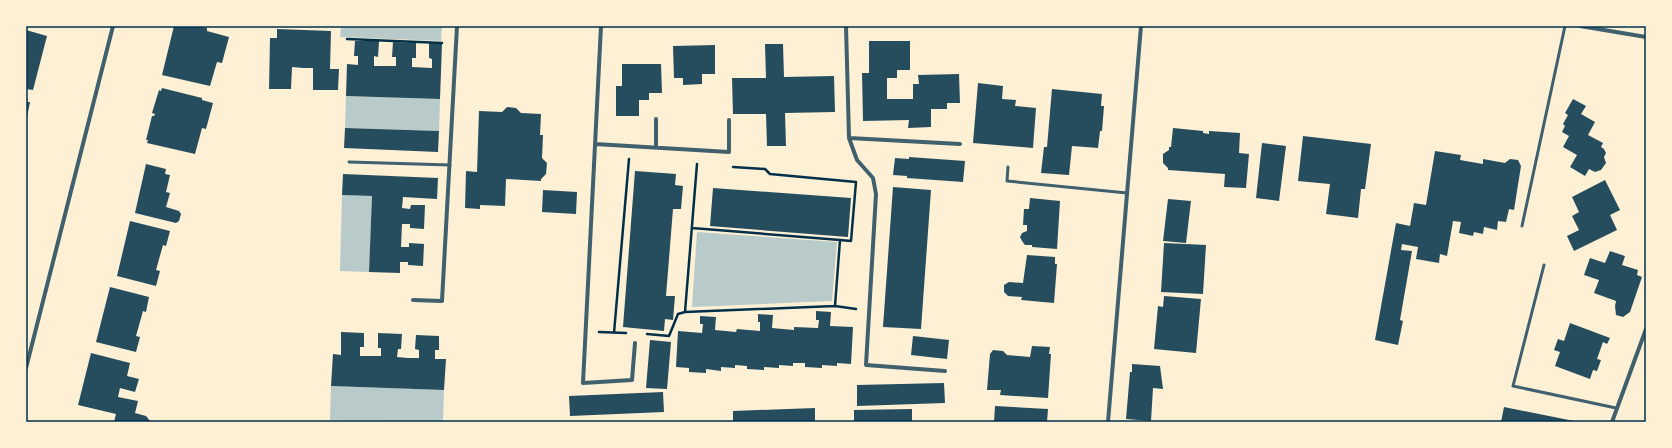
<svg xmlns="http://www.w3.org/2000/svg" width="1672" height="448" font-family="'Work Sans',sans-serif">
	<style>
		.green { fill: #b9caca }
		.building { fill: #264d5e }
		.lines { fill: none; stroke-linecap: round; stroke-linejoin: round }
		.path { stroke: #003049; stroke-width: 2.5 }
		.service { stroke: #3f606c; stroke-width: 3 }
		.minor { stroke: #3f606c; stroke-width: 4 }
		.neatline { fill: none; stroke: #003049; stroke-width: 1.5 }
	</style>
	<rect width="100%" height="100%" fill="#fdf0d5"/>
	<!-- green -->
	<path class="green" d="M341,26H442L441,41L340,37Z
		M346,96L440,99L439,131L345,128Z
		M342,195L372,196L369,272L340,271Z
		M697,232L837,242L832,301L692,307Z
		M331,386L444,390L443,422L330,420Z"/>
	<!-- building -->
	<path class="building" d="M174,26H198L207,28V31L229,37L222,63L217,62L210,86L162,75Z
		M277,29L331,31L330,69H339L338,90H313V68H303L292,67L291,89H269L270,38H277Z
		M26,30L47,36L33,90L26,89Z
		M355,41H379L378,57L374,56V66H396V57H392L393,42L416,43V58H412V67L432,68V59L429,58V43L442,44L440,99L346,96L347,64L358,65V56H354Z
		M869,41H910V70H897V78H887V99H913V84H919L918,75L959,74L960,103H947V109H931V127L908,128L909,120L863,121L862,73H869Z
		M765,44H783L784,77L834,76L835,112L785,113L786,146H767L766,114H733L732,78H766Z
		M715,45V74H702V84L683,85V78H674L673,46Z
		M622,64H661L662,93H649V100H639V116H616V86H622Z
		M978,83L1003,86L1002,99L1016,100L1015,106L1036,108L1033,148L973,143Z
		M162,88L202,98V100L213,103L206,129L202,128L195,154L147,143L148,140H146L152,116H154L155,114L152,113L159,90L161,91Z
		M1052,89L1102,94L1101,106H1104L1102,131H1100L1098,148L1072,146L1069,175L1041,173L1044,147H1047Z
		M26,99H28L27,102H30L27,117Z
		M1573,99L1586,106L1581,114L1595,122L1588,135L1603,143L1601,147L1604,149L1606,153L1604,157L1606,163L1601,170L1595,172L1589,169L1585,176L1570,167L1577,155L1563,147L1569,136L1562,132L1565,126L1563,124L1568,115L1565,113Z
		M507,107L516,108L521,113L541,114L540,135H543L542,158L547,163L546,174L541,179V181L506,179L505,206L480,205V209L465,208L466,171L477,172L479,111L502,112Z
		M345,128L439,131L438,152L344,148Z
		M1173,128L1203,131V133L1209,134V131L1240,133L1239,153L1249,154L1246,188L1224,187L1225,174L1168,170V168L1163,163V154L1169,150V147H1171Z
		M1303,136L1371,144L1365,189H1361L1358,218L1326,214L1330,184L1298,181Z
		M1262,143L1286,146L1279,201L1256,198Z
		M1435,151L1461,155L1460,160L1483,164V159L1505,163L1510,159L1518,160L1521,166L1514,210L1509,209L1506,222L1498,221L1497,230L1484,227L1483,234L1474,232L1473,236L1459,233L1461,222L1453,221L1447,256L1440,254L1439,263L1416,259L1418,247L1402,244L1401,250L1412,251L1400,320L1403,321L1398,345L1375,340L1396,223L1410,226L1414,203L1426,205Z
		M909,157L965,161L963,182L907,178V176L893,175L895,158L909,159Z
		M146,164L166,169L165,174L170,175L166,192L170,193L166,207L179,211L181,214L179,221L176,223L135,213Z
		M635,171L676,174L675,185L683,186L681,209H673L666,296H675L673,320L665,319L664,331L623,327Z
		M343,174L438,178L437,199L403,197L402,208L410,209L411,205H425L424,229L410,228V224H402L401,247H409V243L424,244L423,266L408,265V262H400V273L369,272L372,196L342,195Z
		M1605,180L1620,210L1610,215L1617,230L1574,251L1567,236L1579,230L1572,216L1579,212L1572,197Z
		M893,187L931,190L921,329L883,327Z
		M713,188L851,198L848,237L710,226Z
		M543,190L577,192L576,214L542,212Z
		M1030,198L1060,201L1057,249L1032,247V245H1025L1022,241L1020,237L1022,233L1027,231V225H1023L1024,209H1029Z
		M1168,199L1191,201L1186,243L1163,241Z
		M130,221L170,231L166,246L163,245L156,270L160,271L156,286L117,276Z
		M1164,243L1206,245L1203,294L1161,292Z
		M1610,251L1625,256L1622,265L1638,270L1637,275L1642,277L1630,312L1623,317L1616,315L1615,306L1616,301L1594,293L1599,280L1584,275L1590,258L1605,263Z
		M1027,255L1055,257V264H1057L1054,303L1021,300L1022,297L1008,296L1004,292V285L1009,282L1023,283Z
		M110,287L149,297L146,312L143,311L136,336L140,337L136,352L96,342Z
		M1164,296L1201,299L1196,353L1154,349L1158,306L1163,307Z
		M816,311L831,312L830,326L853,327L851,364L837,363V366L822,365V368L805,367V363H793V366L779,365V368L764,367V370L747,369V366L735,365V368L721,367V371L706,369V373L689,372V368L676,367L678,331L702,333L703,324H700V316L716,317L715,330L736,332L737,329L760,331V322H758V314L773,315L772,328L794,330V327L818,328L819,320H816Z
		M1570,323L1610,338L1607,344L1603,342L1597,359L1601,360L1597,371L1593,370L1590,379L1555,366L1560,352L1554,350L1558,339L1564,341Z
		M341,332L364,333V347H360V356H381V348H378V333L402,334L401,349H398L397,357L408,358H419V350L415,349L416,335L439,336V350H435V359H446L444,390L331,386L333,354L341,355Z
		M913,336L949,340L947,359L911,355Z
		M650,340L671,342L667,389L646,388Z
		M1032,346L1050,347L1049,354H1051L1048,398L1000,395L1001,390H987L990,354L993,350L1003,351L1007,355L1030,357Z
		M91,353L130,363L127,376L139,379L135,392L120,388L118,397L138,401L135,413L146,416L151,422H114L116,414L78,405Z
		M1132,364L1160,366L1163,389L1153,388L1151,421L1126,419L1130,372H1132Z
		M944,383L945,403L857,406V385Z
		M663,392L664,412L570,416L569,396Z
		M995,406L1048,409L1047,422H994Z
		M1504,407L1574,421L1573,422H1501Z
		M815,408V422H733V411Z
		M912,409V422H854V410Z"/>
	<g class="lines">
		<!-- path -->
		<path class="path" d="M347,39L442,43
			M733,167L765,169L770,174L856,182L851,241L840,240
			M692,228L840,240L835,306L685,312L697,164
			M835,306L856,309
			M599,332L626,333
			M614,333L629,159
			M647,334L669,336L678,314L685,312"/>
		<!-- service -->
		<path class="service" d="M349,162L450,165
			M1008,167L1007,181L1127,193
			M1522,226L1565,26
			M1544,265L1513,386L1616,408"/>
		<!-- minor -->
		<path class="minor" d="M601,26L583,383L632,380L635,343
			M846,26L849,138L857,160L873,178L876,194L866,365L945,371
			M1580,26L1646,37
			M849,138L960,144
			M595,144L729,152V120
			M656,147V119
			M413,300L442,301L457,26
			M26,368L113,26
			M1108,422L1141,26
			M1612,422L1646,329"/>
	</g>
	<!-- border -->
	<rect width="1672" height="448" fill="none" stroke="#fdf0d5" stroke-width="54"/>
	<rect x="27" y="27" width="1618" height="394" class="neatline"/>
</svg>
